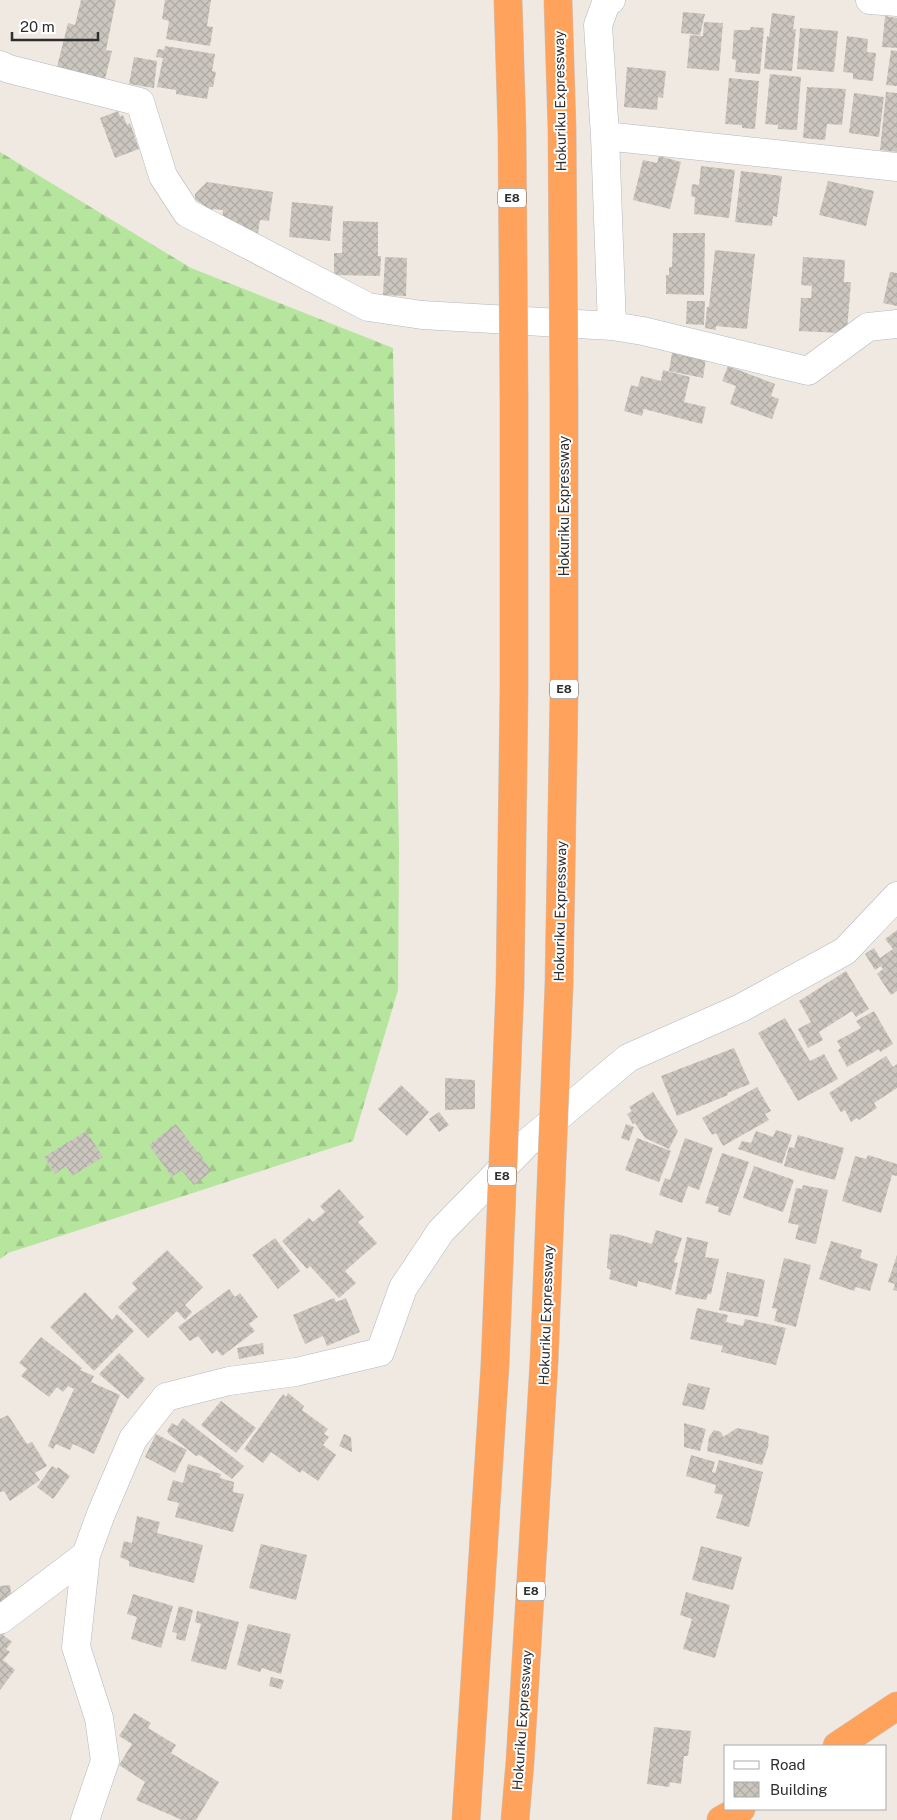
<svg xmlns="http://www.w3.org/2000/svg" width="897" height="1820" font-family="'Public Sans',sans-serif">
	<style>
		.forest { fill: url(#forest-firs) }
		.building { fill: url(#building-cross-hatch) }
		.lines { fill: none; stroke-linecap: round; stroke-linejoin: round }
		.street-casing { stroke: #b4b7c1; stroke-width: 29 }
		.highway-casing { stroke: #c9c9c9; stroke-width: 29 }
		.street { stroke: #fff; stroke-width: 28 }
		.highway { stroke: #ffa35c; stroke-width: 28 }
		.highway-bridge-casing { stroke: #c9c9c9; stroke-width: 29; stroke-linecap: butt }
		.highway-bridge { stroke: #ffa35c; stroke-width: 28 }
		.labels { text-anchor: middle; stroke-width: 4; stroke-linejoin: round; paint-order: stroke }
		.shield { fill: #fff; stroke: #6d6d6d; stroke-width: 1 }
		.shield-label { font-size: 12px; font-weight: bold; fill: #2e2e2e }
		.street-label { font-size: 14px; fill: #2e2e2e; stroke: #fff }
	</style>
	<defs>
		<pattern id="forest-firs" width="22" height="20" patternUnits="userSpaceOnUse" patternTransform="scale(1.25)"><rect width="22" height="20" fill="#b6e59e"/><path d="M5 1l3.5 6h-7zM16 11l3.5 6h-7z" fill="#9dc588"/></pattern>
		<pattern id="building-cross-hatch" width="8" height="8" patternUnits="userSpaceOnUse" patternTransform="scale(1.25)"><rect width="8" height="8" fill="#cbc7bf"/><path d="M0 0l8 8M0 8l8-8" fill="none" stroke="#afaba4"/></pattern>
	</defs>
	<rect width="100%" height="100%" fill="#efe9e1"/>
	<!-- forest -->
	<path class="forest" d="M0,152L191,268L393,348L395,453V622L399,850L398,990L353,1141L8,1253L0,1259Z"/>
	<!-- building -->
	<path class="building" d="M81,0H116L106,50L112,51L105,79L57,67L68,23L75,25Z
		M165,0H211L207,26L213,27L210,46L166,39L169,21L162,19Z
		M683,12L705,14L700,35L681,33Z
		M772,13L795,16L793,29H796L792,71L764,69L767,36L769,37Z
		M885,16L897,18V48L882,47Z
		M704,22L723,23L719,71L687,68L690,35L703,36Z
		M751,27L764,28L760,74L735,72L736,60L732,59L734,30H750Z
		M800,28L838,31L834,72L797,69Z
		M847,36L868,39L867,52L876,53L873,81L853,79V73L843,72Z
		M165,46L215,54L212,71L216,72L213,87H209L207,99L176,94V90L157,87L163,58L156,57L158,49L164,50Z
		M891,50L897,51V86L886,85Z
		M134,57L157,61L154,88L129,84Z
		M627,67L666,71L663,98L658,97L657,110L624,107Z
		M770,74L801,77L797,130L778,129V125L765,124Z
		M729,78L759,81L755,129L742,128V125L725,124Z
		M807,87L846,89L842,125L827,124L825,140L803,138Z
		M886,92L897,93V152L880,150Z
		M854,93L884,97L879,137L849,133Z
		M118,111L120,116L123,115L127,125L130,123L139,149L115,158L100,118Z
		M659,156L681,162L670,209L633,200L643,160L657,163Z
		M701,166L735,170L729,218L694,214L695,197L691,196L692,184L699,185Z
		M741,171L782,176L777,217L773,216L772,226L735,222Z
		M828,181L874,191L866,226L819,215Z
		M207,182L273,192L269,221L260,220L258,233L235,230L222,223L223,210L213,209L212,211L195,199V194Z
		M292,202L333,206L330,241L289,237Z
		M343,221L378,222V256H381L380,276L334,275V253H342Z
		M673,233H705L704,295L666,294V275H669V267H672Z
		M715,250L755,254L747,329L716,326V330L705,328L707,307H709Z
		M385,257L407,258L406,296L383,295Z
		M803,257L845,260L844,282H851L847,330L841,333L799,331L801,298H811L812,286L801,285Z
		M890,272L897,273V306L883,303Z
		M687,301H705L704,325L686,324Z
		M672,353L706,359L703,378L669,371Z
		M728,366L775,384L771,396L779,399L772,419L730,404L736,386L722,381Z
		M663,370L690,377L684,402L706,407L702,424L644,409L642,416L624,411L631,385L638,387L641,376L661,381Z
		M897,930V991L891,995L877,974L883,969L881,966L875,970L865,954L874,948L880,958L893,949L885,939Z
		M846,971L869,1009L856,1017L852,1011L819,1032L823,1040L808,1048L798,1029L811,1022L799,1001Z
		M874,1011L893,1044L880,1052L879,1049L847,1067L838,1050L841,1048L837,1041L861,1028L856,1021Z
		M785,1018L810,1061L824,1054L838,1079L798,1101L758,1033Z
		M734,1048L750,1084L727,1093L728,1095L677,1116L661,1076Z
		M886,1056L893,1067L897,1064V1088L874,1103L877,1108L859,1120L857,1118L851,1122L845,1110L841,1112L829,1093Z
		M445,1078L475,1080V1109L445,1110Z
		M401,1085L429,1112L407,1136L378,1109Z
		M757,1087L771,1111L765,1114L769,1120L723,1146L716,1133L712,1135L702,1118Z
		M653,1092L678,1131L669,1149L645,1138L635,1123L633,1124L627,1114L632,1111L629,1107Z
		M439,1112L449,1125L439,1132L429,1119Z
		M176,1124L212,1171L194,1185L181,1170L172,1177L149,1145Z
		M626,1124L634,1127L629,1141L621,1138Z
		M776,1130L792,1135L782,1164L738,1149L742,1141L751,1143L756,1131L773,1137Z
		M86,1131L103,1157L72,1176L66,1166L55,1174L44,1157Z
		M798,1135L844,1148L835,1180L784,1166L789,1147L794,1148Z
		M637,1138L671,1151L659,1182L625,1170Z
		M685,1138L713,1148L699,1190L688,1186L682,1203L659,1195L665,1178L670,1180Z
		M722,1153L749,1162L730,1216L718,1212L719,1207L705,1203Z
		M868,1155L897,1164V1176L892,1175L881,1213L842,1201L855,1156L866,1159Z
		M754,1166L794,1180L783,1212L743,1198Z
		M803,1185L828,1190L816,1244L795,1239L799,1225L788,1223L796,1188L802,1189Z
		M339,1189L364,1217L358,1222L377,1243L345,1271L356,1283L339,1298L310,1266L307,1269L282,1241L309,1218L313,1222L325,1212L320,1206Z
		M656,1230L682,1238L674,1262L678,1263L671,1290L638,1281L637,1287L609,1279L611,1270L607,1268V1266L610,1234L617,1235V1234L652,1244Z
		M687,1237L708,1242L705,1257L719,1259L711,1294H708L706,1300L675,1294Z
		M275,1238L300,1271L278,1289L252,1255Z
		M831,1241L862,1250L860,1258L878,1264L870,1291L856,1287L854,1291L819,1279Z
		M167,1250L203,1287L185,1305L192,1312L185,1320L177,1311L148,1338L118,1307L137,1289L132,1283Z
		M897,1255V1291L893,1290L895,1284L888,1282Z
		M784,1258L811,1265L796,1327L774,1321L777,1309L772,1308Z
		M727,1272L765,1280L758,1317L719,1310Z
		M229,1289L235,1297L240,1293L258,1317L249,1324L255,1331L222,1356L217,1350L212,1354L198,1336L190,1341L178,1327Z
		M85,1292L112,1320L117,1314L134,1331L94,1371L50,1327Z
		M334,1298L336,1302L346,1298L360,1332L327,1346L323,1336L305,1344L293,1315Z
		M697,1308L728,1315L726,1322L743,1326L745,1319L786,1328L776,1365L721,1352L723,1346L690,1339Z
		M41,1337L82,1368L80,1370L94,1376L91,1382L120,1395L94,1454L73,1444L70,1450L56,1444L53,1449L48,1446L74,1389L68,1386L63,1392L57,1387L49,1397L21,1376L27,1369L19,1363Z
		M263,1343L264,1354L239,1359L237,1348Z
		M119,1353L145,1379L128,1399L99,1374Z
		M688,1383L710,1388L704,1410L682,1405Z
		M288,1393L304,1406L302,1410L328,1429L324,1434L329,1437L323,1445L336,1455L318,1481L302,1470L300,1473L271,1452L263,1463L244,1449L283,1394L286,1397Z
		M221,1401L256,1428L236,1453L201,1425Z
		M8,1415L27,1444L32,1442L47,1466L35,1473L40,1480L10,1501L4,1491L0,1492V1419Z
		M183,1418L244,1466L232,1479L200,1455L196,1456L170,1435L167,1431L172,1423L177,1426Z
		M684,1423L706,1429L700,1451L684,1447Z
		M737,1428L757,1432V1433L769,1436L768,1444H769L762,1465L707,1451L709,1437L714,1430L721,1432L723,1437Z
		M156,1434L187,1450L175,1473L145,1457Z
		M344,1434L351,1437L352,1452L339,1446Z
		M691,1455L715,1462L712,1472L715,1473L719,1460L763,1472L749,1527L716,1518L723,1495L714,1493L716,1485L686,1476Z
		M188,1464L221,1474L220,1478L234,1482L233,1492L244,1494L233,1532L175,1517L179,1503L167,1500L173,1480L183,1483Z
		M52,1466L57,1469L58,1467L70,1476L53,1499L37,1487Z
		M137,1516L160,1522L157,1533L203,1545L194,1583L129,1566V1561L120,1557L124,1541L132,1543Z
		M261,1544L307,1555L296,1600L249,1588Z
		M701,1546L742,1557L733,1590L692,1580Z
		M10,1585L12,1605L0,1606V1586Z
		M686,1592L730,1605L715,1658L683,1649L692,1619L680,1615Z
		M133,1594L173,1606L161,1648L131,1639L137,1617L127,1614Z
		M179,1606L193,1610L185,1641L176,1639L177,1633L172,1632Z
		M197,1611L239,1622L226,1670L191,1661L201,1624L195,1622Z
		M0,1615L12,1625L3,1635L12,1642L6,1649L10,1652L3,1660L15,1670L0,1690Z
		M248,1624L291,1634L281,1674L262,1668L260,1672L237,1665Z
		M271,1677L284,1680L281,1689L269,1686Z
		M134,1713L151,1723L148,1728L176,1745L171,1753L219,1782L196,1820H182L136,1800L145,1782L119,1765L132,1744L119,1736Z
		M654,1727L691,1731L688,1756H684L681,1784L670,1782L669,1787L647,1784Z"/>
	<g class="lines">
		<defs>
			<path id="street" d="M611,0L606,3L598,25L605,136L612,326
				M870,0L897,2
				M0,65L9,69L140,102L163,176L187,213L368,307L422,315L612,326L643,331L808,371L868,327L897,324
				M605,136L897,167
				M0,1620L86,1555
				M85,1820L105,1761L99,1718L76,1647L86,1555L101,1514L133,1439L166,1397L229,1381L296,1372L380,1352L403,1288L441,1231L528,1142L628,1058L741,1008L845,951L897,896"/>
			<path id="highway" d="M559,985L564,695V393
				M510,986L514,692V396
				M837,1746L897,1706
				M466,1820L495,1365
				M515,1820L520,1762L544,1362
				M721,1820L741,1809"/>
		</defs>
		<!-- street casing -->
		<use href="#street" class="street-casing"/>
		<!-- highway casing -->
		<use href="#highway" class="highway-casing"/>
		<!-- street -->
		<use href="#street" class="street"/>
		<!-- highway -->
		<use href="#highway" class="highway"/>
		<defs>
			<path id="highway-bridge" d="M508,0L512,131L514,396
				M558,0L562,129L564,393
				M544,1362L559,985
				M495,1365L510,986"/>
		</defs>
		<!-- highway-bridge casing -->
		<use href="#highway-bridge" class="highway-bridge-casing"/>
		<!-- highway-bridge -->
		<use href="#highway-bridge" class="highway-bridge"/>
	</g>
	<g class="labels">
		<!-- shield labels -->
		<g class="shield">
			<rect x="498" y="188.5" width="28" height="19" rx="4"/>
			<rect x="550" y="679.5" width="28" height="19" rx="4"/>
			<rect x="488" y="1166.5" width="28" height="19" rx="4"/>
			<rect x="517" y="1581.5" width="28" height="19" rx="4"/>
		</g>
		<g class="shield-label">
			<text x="512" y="202">E8</text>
			<text x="564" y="693">E8</text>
			<text x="502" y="1180">E8</text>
			<text x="531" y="1595">E8</text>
		</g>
		<!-- street labels -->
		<g class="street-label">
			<text transform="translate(560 101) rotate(-91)" y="5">Hokuriku Expressway</text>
			<text transform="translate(564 506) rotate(-90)" y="5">Hokuriku Expressway</text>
			<text transform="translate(560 911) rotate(-89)" y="5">Hokuriku Expressway</text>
			<text transform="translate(546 1315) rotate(-88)" y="5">Hokuriku Expressway</text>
			<text transform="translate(522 1720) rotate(-86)" y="5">Hokuriku Expressway</text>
		</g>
	</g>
	<!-- legend -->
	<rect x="724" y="1745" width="162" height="65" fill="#ffffff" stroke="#ababab"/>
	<rect x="734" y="1761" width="25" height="8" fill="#ffffff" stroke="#ababab"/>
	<text x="770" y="1770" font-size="15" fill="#2e2e2e">Road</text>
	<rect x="734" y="1782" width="25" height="15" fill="url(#building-cross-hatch)" stroke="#ababab"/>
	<text x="770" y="1795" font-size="15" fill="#2e2e2e">Building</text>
	<!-- scale -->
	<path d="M12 32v8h86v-8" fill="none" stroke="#2e2e2e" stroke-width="2.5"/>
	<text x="20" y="32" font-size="15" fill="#2e2e2e" stroke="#ffffff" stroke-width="4" paint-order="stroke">20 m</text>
</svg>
